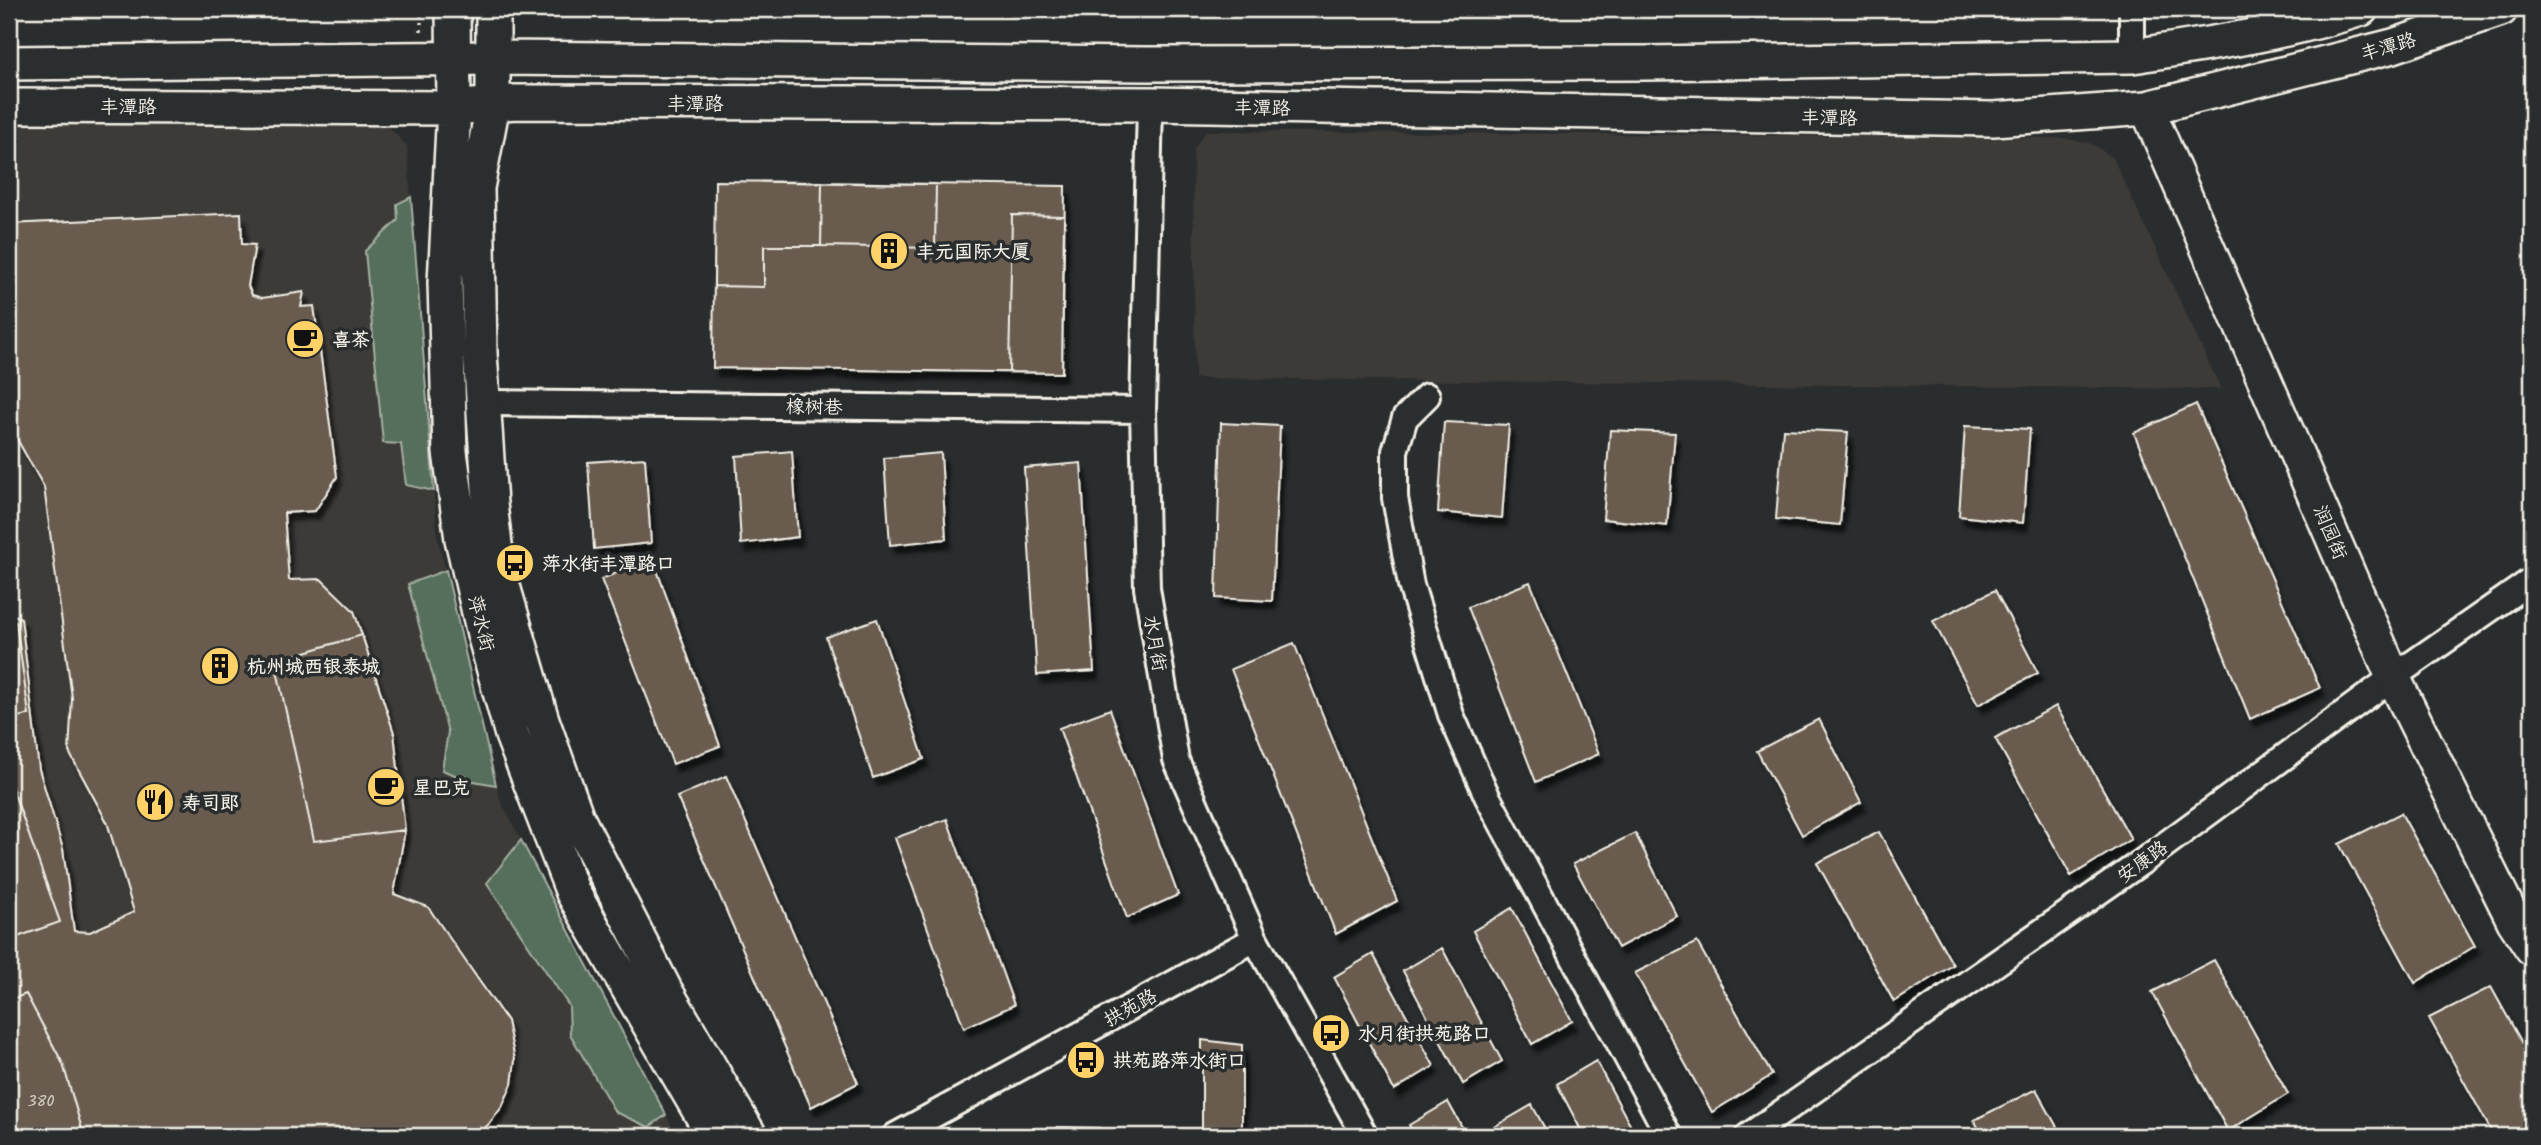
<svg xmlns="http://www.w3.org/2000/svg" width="2541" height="1145" font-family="Kalam,'LXGW WenKai TC',sans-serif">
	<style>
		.built { fill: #3d3b38 }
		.green { fill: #566e5b; stroke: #a5b0a2; stroke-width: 2 }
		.building { fill: #695c50; stroke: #f4f1e8; stroke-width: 2; filter: url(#shadow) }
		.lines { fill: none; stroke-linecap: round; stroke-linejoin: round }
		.street-casing { stroke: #f4f1e8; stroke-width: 30 }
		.secondary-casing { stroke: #f4f1e8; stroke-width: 38 }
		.path { stroke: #f4f1e8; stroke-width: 3.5; stroke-dasharray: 2 5; stroke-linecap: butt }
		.street { stroke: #2a2d2e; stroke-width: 24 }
		.secondary { stroke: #2a2d2e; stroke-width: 33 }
		.labels { text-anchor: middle; stroke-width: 7; stroke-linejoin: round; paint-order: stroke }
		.number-label { font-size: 16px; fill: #d1ccc2 }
		.street-label { font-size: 19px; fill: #f4f1e8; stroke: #2a2d2e }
		.poi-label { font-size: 19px; font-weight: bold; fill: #f4f1e8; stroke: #2a2d2e; text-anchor: start }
	</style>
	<defs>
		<filter id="shadow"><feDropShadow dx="4.5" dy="8" stdDeviation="2" flood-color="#0009"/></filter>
	</defs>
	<rect width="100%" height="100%" fill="#2a2d2e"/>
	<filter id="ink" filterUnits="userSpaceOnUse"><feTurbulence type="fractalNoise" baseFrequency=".0143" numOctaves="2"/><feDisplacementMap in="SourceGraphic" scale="14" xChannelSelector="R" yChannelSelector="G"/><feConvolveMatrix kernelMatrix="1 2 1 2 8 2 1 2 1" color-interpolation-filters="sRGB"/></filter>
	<g filter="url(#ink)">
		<!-- built -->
		<path class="built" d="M383,121L407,146L437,535L500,800L677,1136H9V124Z
			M1206,131L2064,138L2092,144L2113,158L2221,389L1195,378L1193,150Z"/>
		<!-- green -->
		<path class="green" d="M411,197L434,491L406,485L401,444L383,443L365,251L398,220L397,204Z
			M446,570L496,785L468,780L442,770L448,732L408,584Z
			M521,840L666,1115L649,1127L615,1112L570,1034L569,1006L487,883Z"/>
		<!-- building -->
		<path class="building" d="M715,181L822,182L821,246H764V287L714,286Z
			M715,181L1065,186L1062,373L713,368Z
			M822,182L936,184L935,248L821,246Z
			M241,213L242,244L255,245L248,286L252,295L262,298L304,292L301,307L314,306L337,477L315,511L284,513L289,580L321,579L354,611L394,733L405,830L394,894L428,907L507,1021L515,1060L512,1084L502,1107L488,1125L475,1136H84L63,1064L26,994L9,1000V940L60,922L9,779V718L29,715L16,622L9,623V613L21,618L39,769L63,849L74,931L90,932L134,912L107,822L69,752L72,698L44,487L9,425V224Z
			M1012,215L1064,216L1062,373L1009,372Z
			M2196,404L2320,688L2250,719L2134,433Z
			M1444,422L1509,425L1502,518L1438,512Z
			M1221,423L1280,426L1272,601L1216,598Z
			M1965,426L2030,429L2023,523L1959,516Z
			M1783,429L1848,432L1840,525L1776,519Z
			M1610,430L1675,433L1667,526L1603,519Z
			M792,451L798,537L741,544L736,456Z
			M941,453L946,539L890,545L884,458Z
			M645,458L651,543L594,549L588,462Z
			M1081,463L1094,671L1037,675L1024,468Z
			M653,559L720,746L673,764L601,579Z
			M1530,582L1599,754L1536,782L1468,607Z
			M1995,590L2038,673L1978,705L1933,621Z
			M877,619L924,759L873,778L826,637Z
			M16,622L29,715L9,718V623Z
			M362,635L394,733L405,830L314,841L275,661Z
			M1294,643L1397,901L1336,934L1231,669Z
			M2056,706L2131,839L2071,876L1995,738Z
			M1110,709L1178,895L1127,918L1059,728Z
			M1819,719L1861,802L1802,835L1757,751Z
			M726,776L858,1083L811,1107L677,797Z
			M9,779L60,922L9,940Z
			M2401,813L2475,946L2415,983L2339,844Z
			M947,819L1014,1005L964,1028L895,838Z
			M1879,832L1953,965L1894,1002L1817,863Z
			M1635,833L1677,916L1618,948L1573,864Z
			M1512,908L1572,1021L1532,1044L1473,931Z
			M1697,942L1772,1075L1712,1112L1635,973Z
			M1442,948L1502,1061L1463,1084L1403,971Z
			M1373,954L1434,1066L1394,1090L1334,977Z
			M2214,960L2288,1094L2228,1131L2152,992Z
			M2491,987L2532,1061V1136H2494L2429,1018Z
			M26,994L63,1064L84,1136H9V1000Z
			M1202,1040L1242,1045V1131L1202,1133Z
			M1596,1061L1636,1136H1584L1557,1084Z
			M2036,1089L2062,1136H1983L1974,1120Z
			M1448,1102L1467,1136H1415L1409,1125Z
			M1532,1105L1549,1136H1497L1492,1128Z
			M1057,1127L1100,1128V1136H1056Z"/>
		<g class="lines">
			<defs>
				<path id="street" d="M2132,9V56
					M1150,104L1143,410L1147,588L1176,760L1255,939L1365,1136
					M1427,396L1405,418L1395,451V498L1411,585L1451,715L1487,796L1669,1136
					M484,403L1143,410
					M895,1136L1255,939
					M1748,1136L2143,861L2393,677L2532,580"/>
				<path id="secondary" d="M453,9L454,108L445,283L450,452L462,539L484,634L512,735L573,893L714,1136
					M493,9V104L477,188L480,353L490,504L498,569L542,720L577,818L665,990L750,1136
					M9,63L493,58L1146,64L1645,63L2132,56C2209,44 2287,33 2361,9
					M9,106L454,108L515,102L1150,104L1993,119L2147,108L2393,46L2501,9
					M2147,108L2393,677L2514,921L2532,948"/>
			</defs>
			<!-- street casing -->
			<use href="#street" class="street-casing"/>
			<!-- secondary casing -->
			<use href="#secondary" class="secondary-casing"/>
			<!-- path -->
			<path class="path" d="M421,31V9"/>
			<!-- street -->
			<use href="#street" class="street"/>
			<!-- secondary -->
			<use href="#secondary" class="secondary"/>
		</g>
	</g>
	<!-- icons -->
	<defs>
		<symbol id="building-disc" viewBox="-11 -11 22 22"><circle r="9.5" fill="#ffd166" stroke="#2a2d2e"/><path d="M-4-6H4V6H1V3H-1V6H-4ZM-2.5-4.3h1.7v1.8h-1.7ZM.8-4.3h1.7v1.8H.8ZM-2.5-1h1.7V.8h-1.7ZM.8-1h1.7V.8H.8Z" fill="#111"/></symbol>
		<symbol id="cafe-disc" viewBox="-11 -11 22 22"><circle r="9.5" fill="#ffd166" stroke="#2a2d2e"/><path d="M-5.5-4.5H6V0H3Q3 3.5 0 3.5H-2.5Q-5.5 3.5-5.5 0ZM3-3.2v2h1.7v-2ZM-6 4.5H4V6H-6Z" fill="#111"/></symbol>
		<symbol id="bus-disc" viewBox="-11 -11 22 22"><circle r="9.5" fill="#ffd166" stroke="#2a2d2e"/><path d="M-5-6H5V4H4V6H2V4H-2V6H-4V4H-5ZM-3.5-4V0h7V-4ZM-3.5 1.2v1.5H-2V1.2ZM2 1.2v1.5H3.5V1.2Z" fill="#111"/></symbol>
		<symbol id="restaurant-disc" viewBox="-11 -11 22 22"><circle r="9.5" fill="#ffd166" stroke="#2a2d2e"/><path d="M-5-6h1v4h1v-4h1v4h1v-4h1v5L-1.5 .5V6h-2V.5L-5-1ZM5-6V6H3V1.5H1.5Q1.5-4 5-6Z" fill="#111"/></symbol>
	</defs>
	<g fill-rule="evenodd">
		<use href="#building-disc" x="867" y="229" width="44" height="44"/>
		<use href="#cafe-disc" x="283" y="317" width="44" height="44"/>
		<use href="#bus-disc" x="493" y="541" width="44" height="44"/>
		<use href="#building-disc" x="198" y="644" width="44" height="44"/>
		<use href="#cafe-disc" x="364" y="765" width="44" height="44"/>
		<use href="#restaurant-disc" x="133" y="780" width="44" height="44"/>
		<use href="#bus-disc" x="1309" y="1011" width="44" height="44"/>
		<use href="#bus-disc" x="1064" y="1038" width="44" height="44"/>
	</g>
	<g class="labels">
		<!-- number labels -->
		<g class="number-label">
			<text x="41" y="1106">380</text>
		</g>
		<!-- street labels -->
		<g class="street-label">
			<text transform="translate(2388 46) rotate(-16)" y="7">丰潭路</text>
			<text x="695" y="110">丰潭路</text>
			<text x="128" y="113">丰潭路</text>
			<text transform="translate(1262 107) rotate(1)" y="7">丰潭路</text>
			<text transform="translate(1829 117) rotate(1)" y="7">丰潭路</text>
			<text transform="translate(814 406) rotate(1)" y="7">橡树巷</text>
			<text transform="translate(2331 532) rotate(67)" y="7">润园街</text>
			<text transform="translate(482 623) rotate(76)" y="7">萍水街</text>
			<text transform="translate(1156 643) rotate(80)" y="7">水月街</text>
			<text transform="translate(2142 861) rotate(-36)" y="7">安康路</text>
			<text transform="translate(1130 1007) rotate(-29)" y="7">拱苑路</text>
		</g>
		<!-- poi labels -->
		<g class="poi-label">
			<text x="916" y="258">丰元国际大厦</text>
			<text x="332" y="346">喜茶</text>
			<text x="542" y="570">萍水街丰潭路口</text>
			<text x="247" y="673">杭州城西银泰城</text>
			<text x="413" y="794">星巴克</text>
			<text x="182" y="809">寿司郎</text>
			<text x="1358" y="1040">水月街拱苑路口</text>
			<text x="1113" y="1067">拱苑路萍水街口</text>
		</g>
	</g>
	<!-- margin -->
	<rect width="2541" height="1145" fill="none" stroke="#2a2d2e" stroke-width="35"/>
	<rect x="18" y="18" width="2506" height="1110" fill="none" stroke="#f4f1e8" stroke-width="2.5" filter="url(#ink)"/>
</svg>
